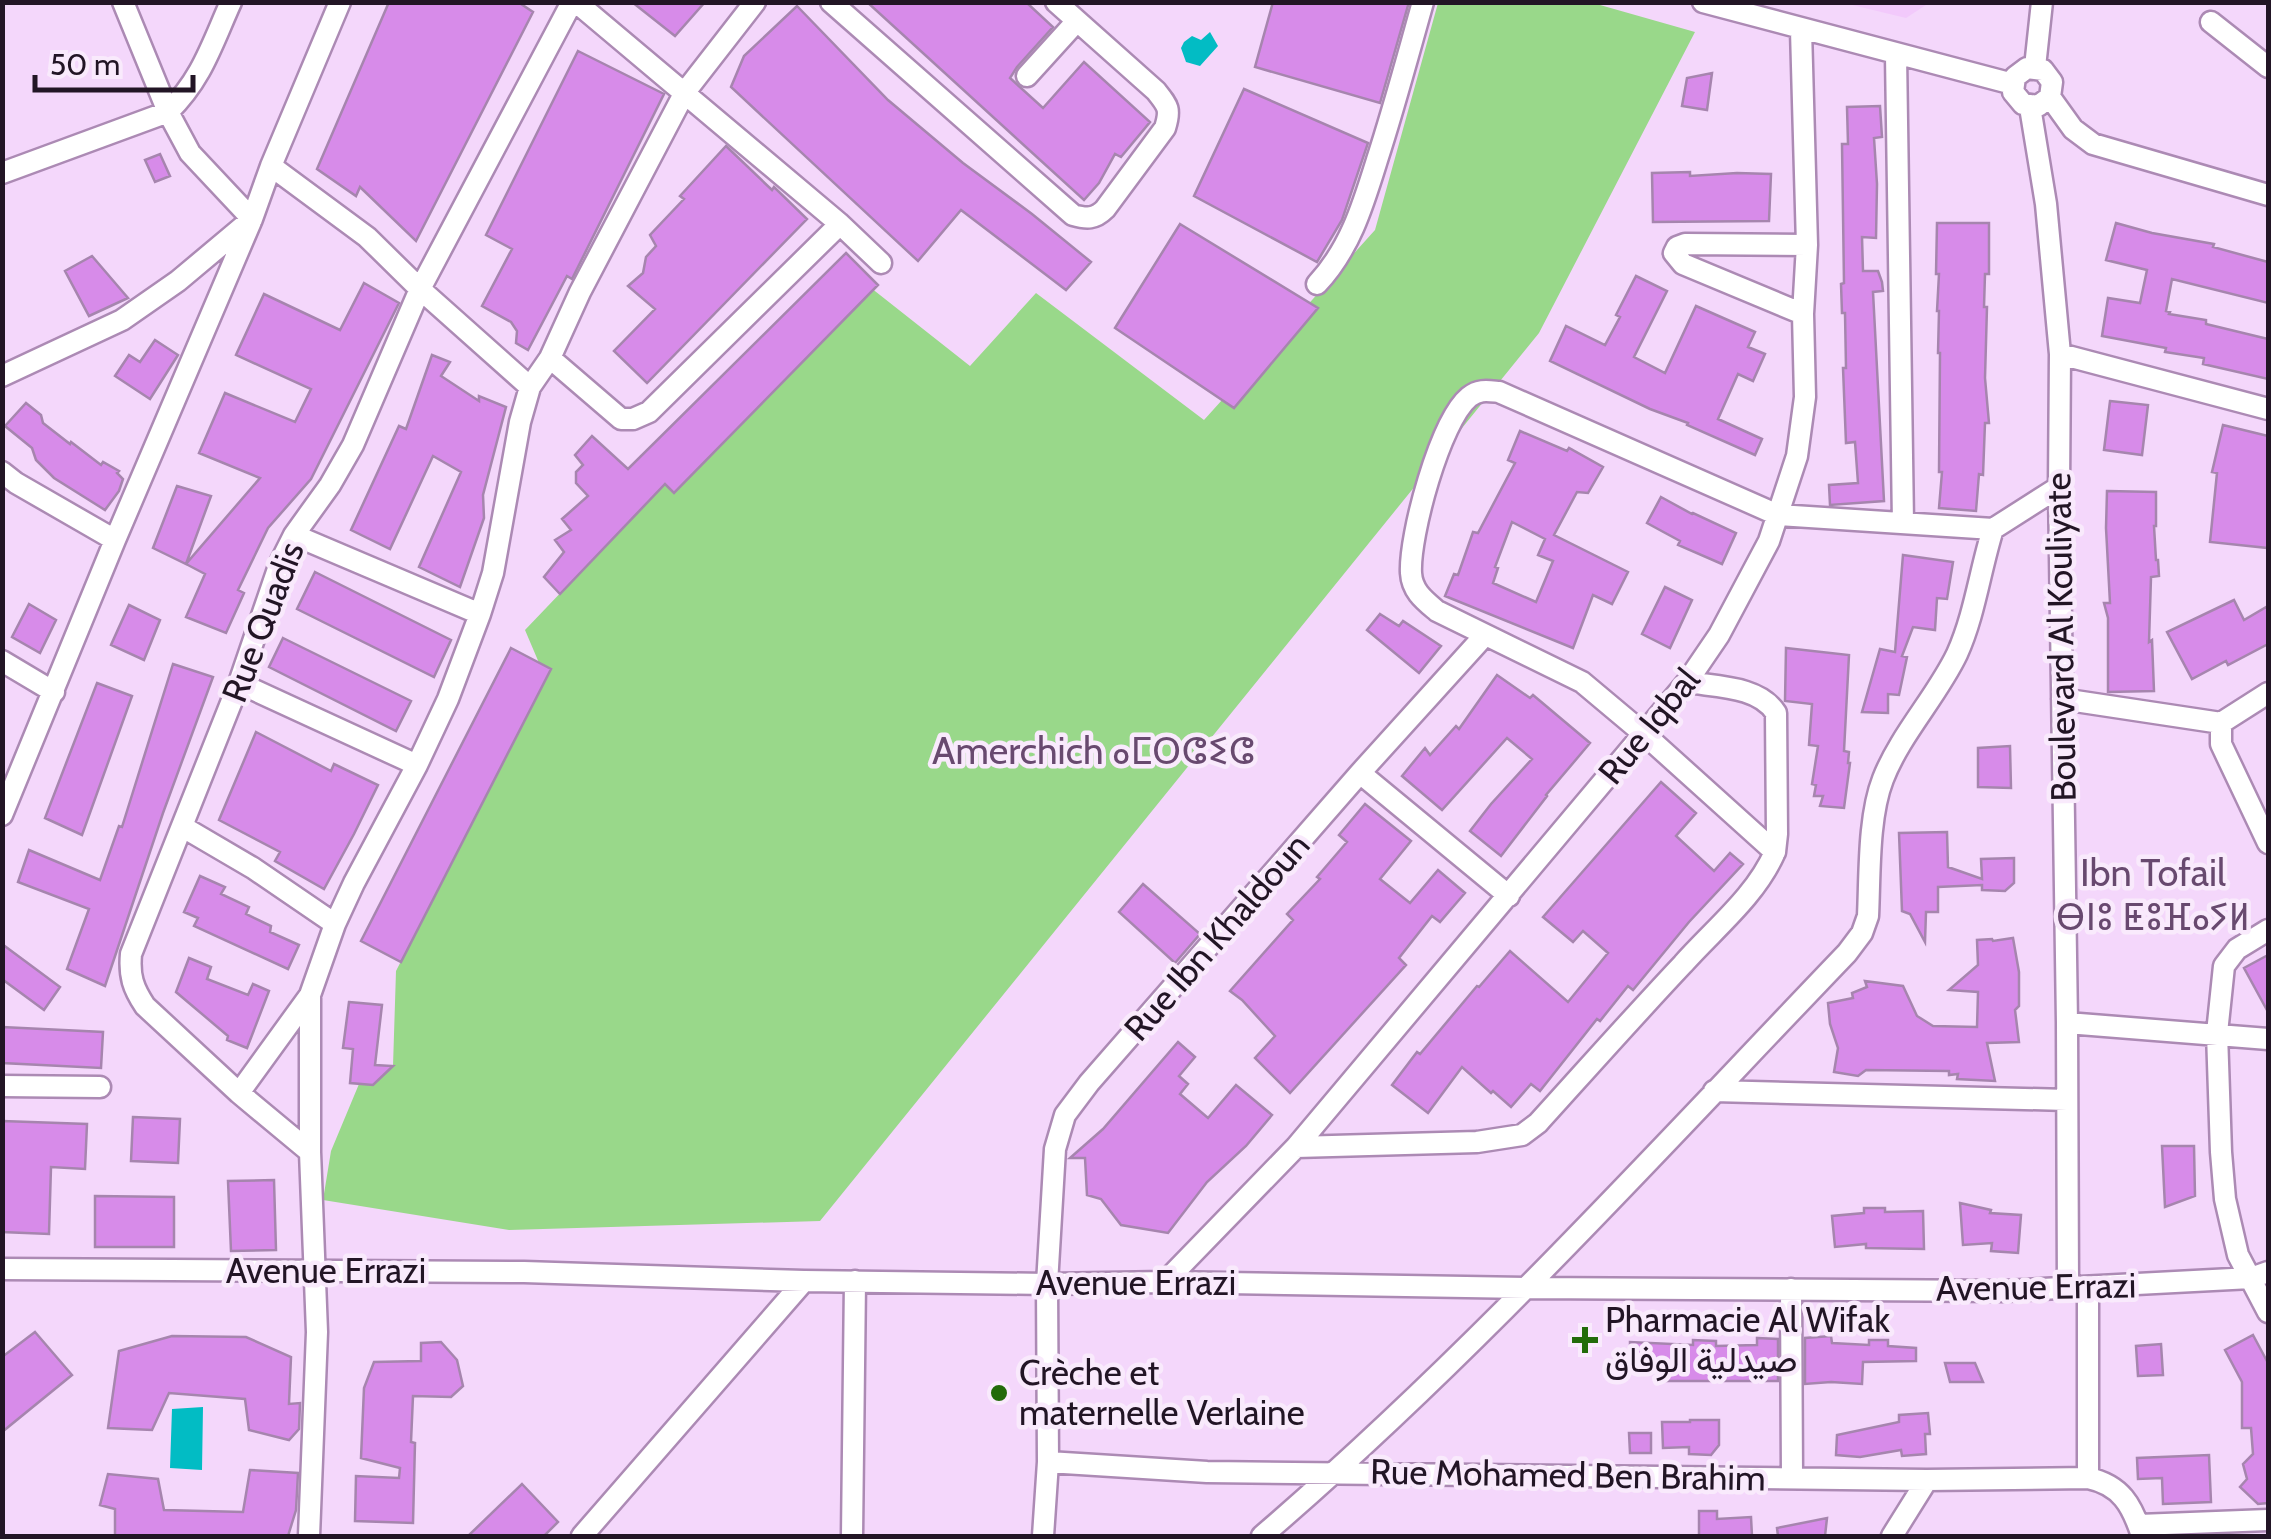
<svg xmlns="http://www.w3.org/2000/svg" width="2271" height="1539" font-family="Cabin,Vazirmatn,'Noto Sans Tifinagh',sans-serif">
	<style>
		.built { fill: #f2c9fb }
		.green { fill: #99d88a }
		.water { fill: #02bcc4 }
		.building { fill: #d78be9; stroke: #a685ae; stroke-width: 2.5; fill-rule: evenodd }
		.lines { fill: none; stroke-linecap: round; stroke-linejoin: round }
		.minor-casing { stroke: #ac8ab4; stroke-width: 25 }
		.minor { stroke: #fff; stroke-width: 20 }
		.poi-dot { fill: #226b09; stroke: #f9eafc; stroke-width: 4 }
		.labels { text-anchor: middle; stroke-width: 9; stroke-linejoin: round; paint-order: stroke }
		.street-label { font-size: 35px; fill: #221525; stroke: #f9eafc }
		.poi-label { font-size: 35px; fill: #221525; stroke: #f9eafc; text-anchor: start }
		.neighbourhood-label { font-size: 38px; fill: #68496f; stroke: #f9eafc }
	</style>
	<rect width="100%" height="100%" fill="#f4d7fb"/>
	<!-- built -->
	<path class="built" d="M1844,3L1929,2V3L1906,18Z"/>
	<!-- green -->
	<path class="green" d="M1438,3H1593L1695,32L1539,333L820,1221L509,1230L323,1200L331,1151L359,1084L393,1066L396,971L545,677L525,630L655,494L866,284L970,366L1036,293L1204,420L1375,230Z"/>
	<!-- water -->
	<path class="water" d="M1210,32L1218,46L1200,66L1186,62L1181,48L1184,42L1192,36L1201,40Z
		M203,1407L202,1470L170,1468L172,1409Z"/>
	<!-- building -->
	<path class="building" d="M389,2H518L533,12L416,241L360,187L356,196L317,169Z
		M632,2H705L675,36Z
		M867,2H1026L1053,27L1017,67L1010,78L1043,108L1084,62L1150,122L1121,157L1115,154L1099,183L1084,200Z
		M1273,2H1409L1380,103L1255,67Z
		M797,6L888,100L963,163L1032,214L1091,262L1066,290L961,210L918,261L731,87L744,56Z
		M578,51L664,94L572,279L567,276L528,350L516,343L517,331L511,322L482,306L512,249L486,235Z
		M1712,73L1707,110L1682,106L1687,78Z
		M1244,89L1368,143L1342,220L1317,262L1194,196Z
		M1880,106L1882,137L1874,138L1877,184L1876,238L1862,237L1863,271H1878L1882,282L1883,291L1873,292L1884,501L1830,505L1829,485L1858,483L1855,442L1846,443L1843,368H1846L1845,313H1842L1841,284L1844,283L1842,144H1848L1847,107Z
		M726,146L772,190L774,187L807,219L647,383L614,351L655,309L628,286L643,273L646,257L656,246L650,235L684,199L680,196Z
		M160,154L170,176L155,182L145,160Z
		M1690,172V176L1737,173L1771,174L1769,221L1653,222L1652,173Z
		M1937,223H1989V274H1985L1984,307H1987L1985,378L1989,423H1985L1983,475L1979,474L1976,511L1939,508L1942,472H1939L1940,353H1938L1939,311H1937L1939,274H1936Z
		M2116,223L2152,233L2214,244L2213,247L2268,262V303L2172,279L2166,311L2170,312L2169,314L2206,320V324L2268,339V379L2203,364L2204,358L2165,352L2166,348L2102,336L2108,298L2140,303L2147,270L2106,260Z
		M1180,224L1318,308L1234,408L1115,328Z
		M846,253L878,285L674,493L665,484L560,594L544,577L564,552L555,540L571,530L562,519L588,496L576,483V472L583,465L575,455L592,436L628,469Z
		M92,256L128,298L89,316L65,271Z
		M1636,276L1667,291L1634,357L1665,373L1696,306L1755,332L1748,347L1765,354L1753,381L1738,374L1718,419L1762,439L1755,455L1687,425L1688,423L1650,409L1550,361L1566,326L1605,345L1620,317L1616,315Z
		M364,283L399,303L311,479L268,528L238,590L244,593L226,633L186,617L205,574L186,564L260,478L199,453L225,393L295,422L311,389L236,355L264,294L340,330Z
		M155,340L178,355L150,399L115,376L129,355L140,362Z
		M432,355L450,362L441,376L479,401V396L506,407L483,495L484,518L460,587L419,567L461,472L433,456L390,549L351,530L399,426L406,429Z
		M2110,401L2148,405L2142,455L2104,450Z
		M26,403L41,415L43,423L70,444L71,442L101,465L103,462L119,471L117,473L123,479L119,491L105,510L54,478L36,460L32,448L5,426Z
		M2223,425L2268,436V548L2210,542L2217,473L2212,472Z
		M1520,431L1567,451L1569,448L1603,467L1588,493L1577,492L1554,535L1628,572L1612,604L1593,595L1573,648L1445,596L1454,574L1458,575L1473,532L1478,533L1515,463L1508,460ZM1512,522L1545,539L1538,555L1553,561L1536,602L1493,583L1498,568L1495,567Z
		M177,486L211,496L186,564L153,548Z
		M2107,491L2156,492V526H2154L2156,560H2158L2159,576L2151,577L2149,642L2152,640L2154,691L2108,692V618L2104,603H2110L2106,528Z
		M1661,497L1692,514L1693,513L1736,533L1722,564L1678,545L1680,541L1647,523Z
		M1903,555L1953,562L1947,599L1937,598L1935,630L1913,627L1902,656L1907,657L1899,695L1888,694V713L1862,712L1880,649L1895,652Z
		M315,572L451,640L434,677L297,609Z
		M1665,587L1692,600L1670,648L1642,634Z
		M2234,600L2244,620L2268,606V644L2228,665L2226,661L2192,679L2167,632Z
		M29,604L56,620L40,653L12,637Z
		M129,605L160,620L144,660L111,645Z
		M1380,614L1399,626L1403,621L1441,646L1419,673L1367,630Z
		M283,638L411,701L396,731L269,667Z
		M511,648L551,669L401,962L361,941Z
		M1786,648L1849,655L1844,751L1849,752L1848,763H1850L1844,808L1820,806L1823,796H1814L1816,785L1812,784L1818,746L1809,745L1812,704L1785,701Z
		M173,664L213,677L163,813L105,986L67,969L89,909L18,882L29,850L100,880L119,826L122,827Z
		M1497,675L1530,698L1533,695L1590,743L1546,795L1547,796L1501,856L1470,831L1491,804L1532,759L1507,738L1442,810L1402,776L1425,748L1430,755L1456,726L1459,729Z
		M97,683L132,696L82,835L45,818Z
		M256,732L331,771L334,764L378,785L354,834L324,889L275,861L280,852L219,820Z
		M2010,746L2011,788L1978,787V748Z
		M1661,782L1696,813L1676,836L1714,871L1730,853L1743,864L1689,922L1633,990L1628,986L1600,1021L1597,1019L1540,1091L1531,1084L1511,1107L1493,1091L1491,1093L1462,1067L1428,1113L1392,1085L1417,1052L1420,1054L1477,986L1479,987L1510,951L1568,1002L1608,953L1583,931L1573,942L1543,917Z
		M1365,804L1411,841L1380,879L1410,903L1438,870L1465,893L1440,922L1432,916L1399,958L1406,965L1290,1093L1255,1058L1275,1036L1242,1000L1230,991L1293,920L1287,914L1320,879L1317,877L1347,842L1339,835Z
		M1947,832L1948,867L1982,879L1981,859L2014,858V883L2005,891L1982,890V885L1938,887V912H1926L1925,942L1910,914L1902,911L1899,833Z
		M200,876L225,887L221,894L249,907L246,914L271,926L270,932L299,945L288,969L194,926L198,918L184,912Z
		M1143,884L1200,934L1175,963L1119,912Z
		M2013,938L2019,972V1006L2015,1010L2019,1042L1987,1043L1995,1081L1957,1079L1958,1074L1949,1075V1071L1866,1070L1858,1076L1834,1072L1838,1048L1830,1024L1828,1003L1853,998L1852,993L1867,987L1865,981L1903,986L1917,1016L1933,1026L1977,1027L1978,992L1949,990L1978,965L1977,940L1992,939L1993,941Z
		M2,944L60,987L44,1010L2,979Z
		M2268,955V1012L2244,968Z
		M189,958L211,967L207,979L248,995L253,984L269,991L247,1048L227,1040L228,1036L176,992Z
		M349,1002L382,1005L375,1065L393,1066L373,1085L350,1083L353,1049L343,1048Z
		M2,1027L103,1032L101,1068L2,1063Z
		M1178,1042L1195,1057L1179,1076L1188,1084L1180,1094L1208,1118L1236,1085L1272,1115L1246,1146L1207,1182L1168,1233L1121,1225L1101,1199L1087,1195L1085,1158H1070L1103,1129Z
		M133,1117L180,1119L178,1163L131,1161Z
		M2,1121L87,1124L85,1169L51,1167L49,1234L2,1232Z
		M2162,1146H2194L2195,1196L2165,1207Z
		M274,1180L276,1250L231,1251L228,1181Z
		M95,1196L174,1197V1247H95Z
		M1960,1203L1991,1210L1990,1213L2021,1215L2018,1253L1991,1251L1992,1243L1963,1245Z
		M1864,1208H1885V1212L1923,1211L1924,1249L1866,1248V1244L1835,1247L1832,1216L1864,1213Z
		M35,1332L72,1375L2,1432V1357Z
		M2253,1335L2268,1363V1503L2258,1504L2240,1487L2247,1479L2243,1464L2253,1454L2251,1428H2242V1382L2225,1350Z
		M172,1336L246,1337L291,1357L289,1404L300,1403L299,1429L289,1440L249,1430L245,1399L169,1393L152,1430L108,1428L119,1351Z
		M1831,1336L1832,1343L1869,1345V1340H1888V1346L1916,1348V1361L1863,1362L1862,1384L1831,1382L1805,1384V1338Z
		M1757,1338L1778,1339V1381H1663V1365H1630V1342L1693,1345V1340L1716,1341V1346L1757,1345Z
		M441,1342L457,1360L463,1386L451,1397L413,1396L411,1442L415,1443L413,1523L355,1521L356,1476L399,1478L400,1468L361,1458L364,1388L374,1362L421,1361V1343Z
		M2161,1344L2163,1375L2138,1376L2136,1346Z
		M1945,1363H1975L1983,1382H1950Z
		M1928,1413L1930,1434H1925L1926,1454L1902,1456L1901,1450L1860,1457L1836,1455L1837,1435L1899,1422V1415Z
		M1690,1420H1719V1445L1711,1455L1689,1454V1447L1663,1448L1662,1422H1690Z
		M1629,1433H1651V1453H1630Z
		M2209,1455L2211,1502L2163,1504L2162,1478L2138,1479L2137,1458Z
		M250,1470L298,1473L296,1510L288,1536H115V1509L100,1505L108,1474L158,1479L164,1510L243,1512Z
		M522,1484L558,1522L544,1536H468Z
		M1699,1511H1717V1519L1751,1517L1752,1536H1699Z
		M1827,1518L1825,1536H1778L1777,1528Z"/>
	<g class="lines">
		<defs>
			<path id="minor" d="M576,2L840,224L881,263
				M831,2L1073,215C1087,219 1095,219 1105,209L1165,128C1171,109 1168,106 1156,91L1056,2
				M1703,2L2013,84
				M2211,22L2268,67
				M1896,55L1903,523
				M2035,67L2042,2
				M1027,76L1076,22
				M2050,97L2038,106L2023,104L2013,92L2015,77L2027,68L2043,70L2052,82L2050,97L2073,129L2093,144L2268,195
				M2030,107L2046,204L2060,354L2059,487L2067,1023L2068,1289
				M271,166L367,237L420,289L530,387
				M2,173L168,112C202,79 212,44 231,2
				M1317,284C1350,249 1363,205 1377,160C1394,108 1408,55 1423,2
				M1803,314L1683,264L1674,253L1677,247L1685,244L1807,245
				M2060,354L2268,409
				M550,358L621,419H633L649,412L840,224
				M2,376L122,320L178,281L252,219L190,153L168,112L123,2
				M2,472L16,483L115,540
				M294,535L480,614
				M2,661L54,692
				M1687,682C1716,687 1759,686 1776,713L1777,834L1775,852
				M239,683L417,765
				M2268,693L2221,723V744L2268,843
				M2062,699L2221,723
				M1360,773L1509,896
				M2,815L115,540L252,219L271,166L340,2
				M183,827L253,868L335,924
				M2268,930L2237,949L2224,966L2217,1033L2221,1152L2225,1199L2238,1255L2268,1312
				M2067,1023L2268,1039
				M2,1086L100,1087
				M1714,1091L2067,1100
				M239,1093L310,995L335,924L354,883L417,765L448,699L480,614L493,573L520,422L530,387L550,358L580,292L685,92L755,2
				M1296,1147L1477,1142L1522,1135L1538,1123C1586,1070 1634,1016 1683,964C1715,928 1755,897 1775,852L1644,734L1582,682L1437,611C1424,600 1412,591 1411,573C1409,536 1440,421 1469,397C1479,389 1488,391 1499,392L1778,515L1993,529
				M310,1152L239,1093L145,1006C133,988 129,976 131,954L239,683L280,563L294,535L330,485L353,445L420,289L572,2
				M2,1269L524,1272L804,1281L1047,1284L1165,1282L1528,1288L2004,1291L2251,1278L2268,1272
				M1165,1282L1296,1147L1687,682L1719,635L1769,541L1797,456L1805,397L1803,314L1807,245L1801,30
				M2088,1288V1478C2121,1485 2132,1505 2142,1536
				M1791,1289L1792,1477
				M1048,1462L1207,1472L1927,1480L2088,1478
				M2139,1525L2268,1520
				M309,1536L317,1332L310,1152V995
				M582,1536L804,1281
				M852,1536L855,1281
				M1043,1536L1048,1462L1047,1284L1055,1149L1065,1115L1089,1083L1360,773L1485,635
				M1262,1536C1471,1357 1656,1152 1847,953L1862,933L1868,916C1870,875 1868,817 1883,779C1900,735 1937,696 1957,654C1975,614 1980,570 1993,529L2059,487
				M1892,1536L1927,1480"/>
		</defs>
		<!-- minor casing -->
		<use href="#minor" class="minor-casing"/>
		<!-- minor -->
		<use href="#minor" class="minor"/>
	</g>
	<!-- markers -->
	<g class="poi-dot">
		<path d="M1580 1325h10v10h10v10h-10v10h-10v-10h-10v-10h10z"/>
		<circle cx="999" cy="1393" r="10"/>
	</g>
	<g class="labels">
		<!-- street labels -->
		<g class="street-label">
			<text transform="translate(263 622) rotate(-69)" y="12">Rue Quadis</text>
			<text transform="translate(2061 637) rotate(-91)" y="12">Boulevard Al Kouliyate</text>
			<text transform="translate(1649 726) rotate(-51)" y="12">Rue Iqbal</text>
			<text transform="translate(1217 937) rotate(-49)" y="12">Rue Ibn Khaldoun</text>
			<text x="326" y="1283">Avenue Errazi</text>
			<text x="1136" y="1295">Avenue Errazi</text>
			<text transform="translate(2036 1287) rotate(-1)" y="12">Avenue Errazi</text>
			<text transform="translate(1568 1475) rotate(1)" y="12">Rue Mohamed Ben Brahim</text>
		</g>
		<!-- poi labels -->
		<g class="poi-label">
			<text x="1605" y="1332">Pharmacie Al Wifak<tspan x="1605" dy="40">صيدلية الوفاق</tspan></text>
			<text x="1019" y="1385">Crèche et<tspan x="1019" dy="40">maternelle Verlaine</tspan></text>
		</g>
		<!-- neighbourhood labels -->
		<g class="neighbourhood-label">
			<text x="1094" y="764">Amerchich ⴰⵎⵔⵛⵉⵛ</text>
			<text x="2153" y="886">Ibn Tofail<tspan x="2153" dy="44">ⴱⵏⵓ ⵟⵓⴼⴰⵢⵍ</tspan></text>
		</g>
	</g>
	<!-- border -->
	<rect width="2271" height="1539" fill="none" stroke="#221525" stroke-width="10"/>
	<!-- scale -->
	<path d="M35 75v15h158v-15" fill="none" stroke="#221525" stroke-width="5"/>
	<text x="50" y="75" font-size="30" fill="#221525" stroke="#f9eafc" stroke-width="8" paint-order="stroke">50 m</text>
</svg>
